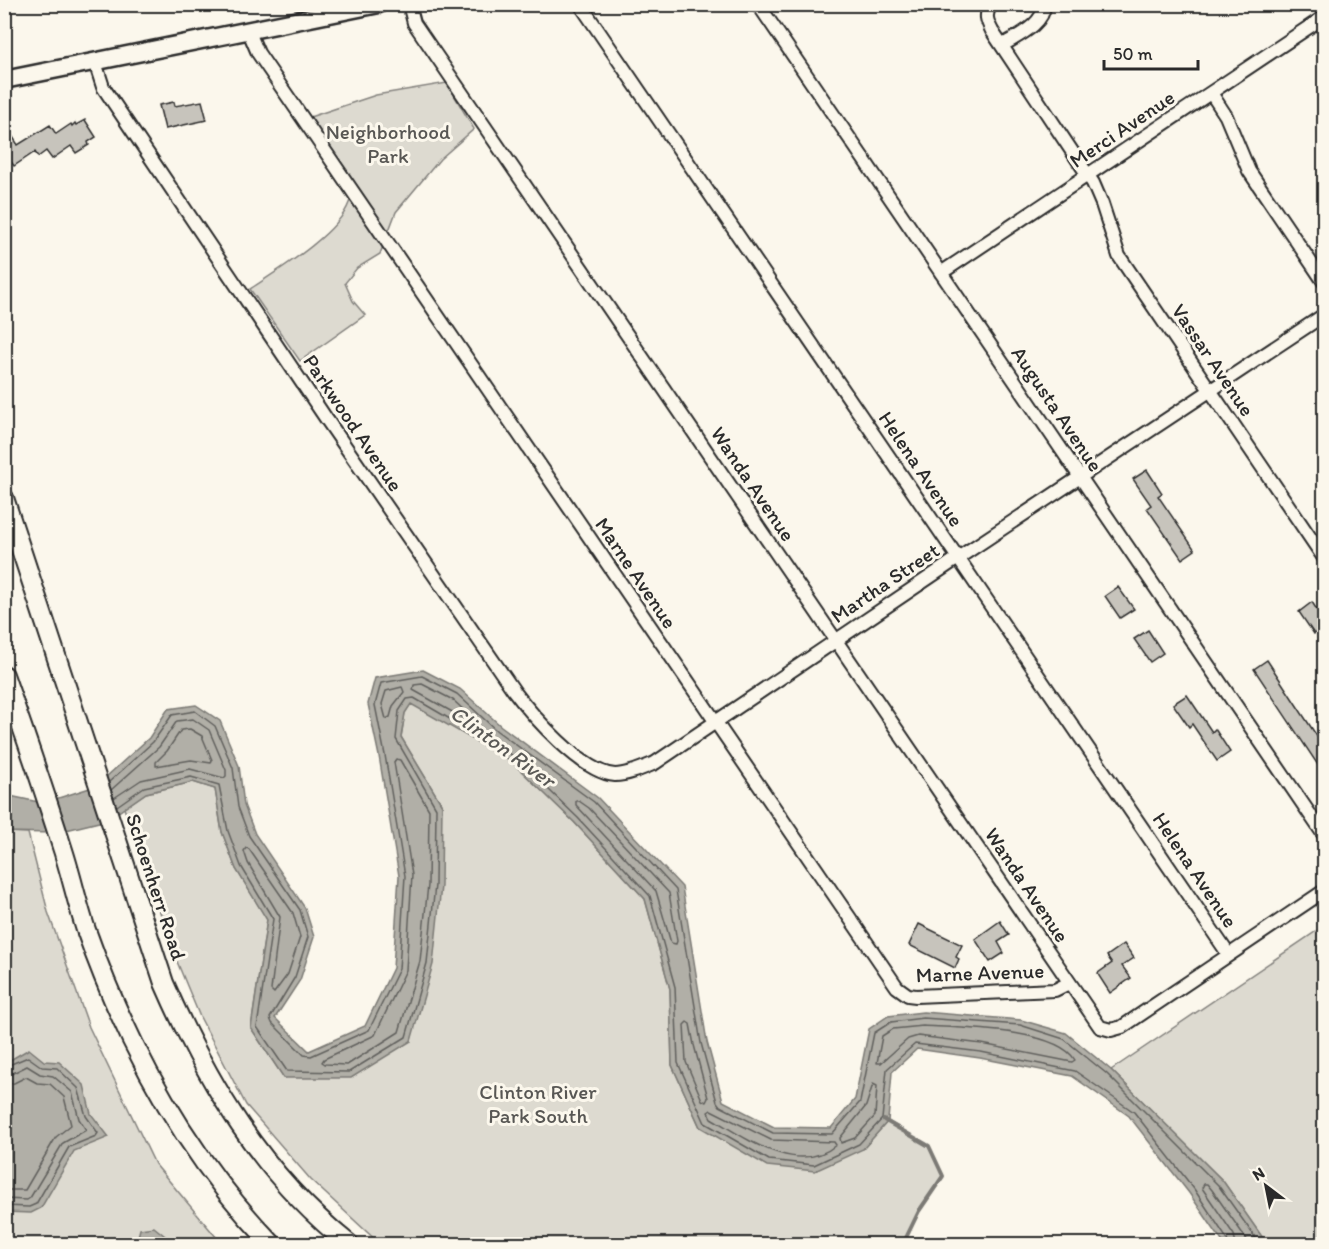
<svg xmlns="http://www.w3.org/2000/svg" width="1329" height="1249" font-family="Itim,sans-serif">
	<style>
		.green { fill: #dddad0; stroke: #84827e; stroke-width: 1.5 }
		.water { fill: #b1afa7; stroke: #7b7a75; stroke-width: 1.5 }
		.lines { fill: none; stroke-linecap: round; stroke-linejoin: round }
		.shore { stroke: #61605d; stroke-width: 1.5 }
		.stream { stroke: #7b7a75; stroke-width: 4 }
		.building { fill: #c7c4bc; stroke: #2b2b2b; stroke-width: 1.5 }
		.minor-casing { stroke: #2b2b2b; stroke-width: 16 }
		.tertiary-casing { stroke: #2b2b2b; stroke-width: 21 }
		.secondary-casing { stroke: #2b2b2b; stroke-width: 22 }
		.minor { stroke: #fbf7ec; stroke-width: 12 }
		.tertiary { stroke: #fbf7ec; stroke-width: 16 }
		.secondary { stroke: #fbf7ec; stroke-width: 18 }
		.labels { text-anchor: middle; stroke-width: 6; stroke-linejoin: round; paint-order: stroke }
		.street-label { font-size: 21px; fill: #2b2b2b; stroke: #fbf7ec }
		.park-label { font-size: 21px; fill: #585754; stroke: #fbf7ec }
		.water-label { font-size: 22px; font-style: italic; fill: #5a5956; stroke: #fbf7ec }
	</style>
	<rect width="100%" height="100%" fill="#fbf7ec"/>
	<filter id="ink" filterUnits="userSpaceOnUse"><feTurbulence type="fractalNoise" baseFrequency=".0167" numOctaves="2"/><feDisplacementMap in="SourceGraphic" scale="12" xChannelSelector="R" yChannelSelector="G"/><feConvolveMatrix kernelMatrix="1 2 1 2 8 2 1 2 1" color-interpolation-filters="sRGB"/></filter>
	<g filter="url(#ink)">
		<!-- green -->
		<path class="green" d="M447,83L474,129L440,159L396,212L380,254L357,268L345,283L353,301L365,315L300,361L250,289C277,271 338,234 349,203C352,197 352,187 353,180L307,118L376,95Z
			M411,703L511,761L574,822L645,899L670,989L672,1065L700,1127L863,1149L888,1121L929,1146L943,1176L919,1211L903,1244H380L311,1180L246,1105L200,1017L178,964L124,808L146,793L193,782L215,789L222,832L236,869L267,919L251,1028L284,1078L411,1041L442,805L401,737L405,713Z
			M5,832L28,833L48,912L89,1027L155,1164L222,1244H5Z
			M1324,926V1244H1267L1223,1181L1111,1070Z"/>
		<!-- water -->
		<path class="water" d="M423,670L460,689L501,726L598,798L682,887L707,1042L723,1101L774,1127L831,1128L855,1099L869,1029L888,1016L923,1012L1021,1020L1066,1033L1111,1070L1223,1181L1267,1244H1224L1189,1193L1129,1116L1072,1076L980,1058L917,1049L892,1072L888,1121L863,1149L815,1171L767,1166L700,1127L672,1065L670,989L645,899L574,822L511,761L411,704L405,713L401,737L442,805L441,886L433,964L411,1041L351,1078H284L251,1028L267,920L236,869L222,832L215,789L193,782L146,793L107,820L54,833L5,832V795L43,803L96,786L149,738L168,709L196,705L220,721L239,766L244,805L255,834L305,908L314,937L300,980L275,1018L309,1051L365,1026L393,968L399,876L379,756L368,704L375,678Z
			M29,1049L44,1061L59,1062L84,1085L91,1114L109,1137L74,1151L41,1208L31,1213L5,1212V1063Z
			M154,1227L175,1244H136L140,1229Z"/>
		<g class="lines">
			<!-- shore -->
			<path class="shore" d="M422,684L453,700L467,713V717L463,718L413,690L414,685Z
				M402,687L404,692L393,706L390,717L386,719L382,704L386,691Z
				M190,729L202,736L212,760L211,763L191,760L156,766V762L167,751L181,730Z
				M396,759L400,760L429,810L428,885L420,961L399,1032L347,1065L325,1064L322,1062L324,1059L375,1035L406,970L412,875L394,762Z
				M109,782L153,742L172,715L195,711L215,726L233,768L238,807L249,836L300,910L308,937L295,977L270,1018L272,1023L304,1055L311,1056L369,1030L399,969L405,876L385,755L375,705L381,683L422,676L457,694L497,731L594,802L676,890L701,1043L717,1102L720,1106L773,1133L832,1134L860,1102L874,1033L891,1022L923,1018L1020,1025L1064,1039L1107,1074L1218,1185L1260,1244
				M111,790L159,747L177,721L193,719L209,730L226,770V776L224,778L190,769L141,780L114,798
				M576,801H579L589,808L669,893L677,941L676,944L671,943L656,891L576,805Z
				M117,806L144,787L191,777L219,785L228,831L241,866L273,919L257,1027L287,1071L349,1072L406,1037L427,963L435,885L436,808L396,739L399,711L407,699L414,698L515,757L578,818L650,896L675,987L678,1063L705,1123L769,1160L814,1165L859,1144L882,1119L887,1069L915,1044L981,1052L1075,1071L1134,1112L1194,1189L1227,1239L1228,1244
				M246,848L249,849L293,913L300,937L288,974L274,993L271,990L280,917L248,863L244,851Z
				M687,1022L690,1024L694,1045L708,1098L706,1102L702,1100L686,1062L684,1025Z
				M923,1026C958,1028 1057,1028 1075,1060L1072,1062L982,1044L918,1036L908,1039L881,1063H877L882,1036L893,1029Z
				M4,1067L28,1057L42,1067L57,1068L78,1088L86,1116L98,1133L96,1136L69,1147L36,1204L29,1207L4,1206
				M4,1075L11,1074L27,1066L40,1074L53,1076L72,1092L79,1119L86,1130L63,1143L30,1198L27,1200L4,1199
				M4,1084L14,1083L26,1077L37,1083L50,1084L64,1097L71,1125L56,1137L25,1190H4
				M873,1084L877,1086L875,1116L855,1138L841,1143L840,1138L866,1106Z
				M711,1110L771,1140L834,1142L836,1145C798,1177 745,1138 711,1118L708,1112Z
				M1236,1244L1234,1235L1202,1188L1204,1184H1207L1212,1190L1250,1244"/>
			<!-- stream -->
			<path class="stream" d="M884,1120L929,1146L943,1176L919,1211L903,1244"/>
		</g>
		<!-- building -->
		<path class="building" d="M202,101L207,120L165,129L159,105L174,102L175,106Z
			M85,120L96,137L88,142L89,145L76,153L71,146L52,159L46,151L38,157L35,152L14,166L9,159L4,162V138L11,134L18,145L50,125L56,134L71,124L72,126L75,123L76,125Z
			M1147,470L1162,493L1158,496L1195,550L1182,559L1147,508L1151,505L1133,479Z
			M1118,587L1134,609L1120,618L1105,596Z
			M1312,602L1324,621V627L1314,634L1299,612Z
			M1148,630L1163,653L1150,662L1134,639Z
			M1267,660L1324,747V774L1254,669Z
			M1187,695L1212,732L1215,729L1230,752L1217,761L1192,724L1189,727L1173,704Z
			M1000,921L1009,935L998,942L1004,953L990,962L975,939Z
			M919,924L962,945L956,957L959,959L955,968L909,945Z
			M1124,944L1134,958L1122,966L1131,978L1110,993L1099,976L1098,973L1112,963L1107,956Z"/>
		<g class="lines">
			<defs>
				<path id="minor" d="M409,4L414,23L1100,1027L1111,1030L1122,1027L1324,891
					M580,4L1229,955
					M758,4L1324,835
					M991,4C984,15 987,21 992,31L1093,183L1102,204L1119,256L1324,558
					M249,32L258,53L897,987L908,995L916,996L1055,990L1069,983
					M1003,45C1017,36 1045,24 1044,4
					M95,62L103,87L325,417L514,691C532,715 582,773 615,775C628,775 643,768 655,763L958,558L1324,315
					M1211,93L1226,116L1249,171L1324,282
					M941,273L1324,17"/>
				<path id="tertiary" d="M4,80L379,4"/>
				<path id="secondary" d="M4,498L164,983C208,1084 262,1175 349,1244
					M4,675C24,732 44,790 62,847C71,874 77,903 86,930C127,1046 186,1155 272,1244"/>
			</defs>
			<!-- minor casing -->
			<use href="#minor" class="minor-casing"/>
			<!-- tertiary casing -->
			<use href="#tertiary" class="tertiary-casing"/>
			<!-- secondary casing -->
			<use href="#secondary" class="secondary-casing"/>
			<!-- minor -->
			<use href="#minor" class="minor"/>
			<!-- tertiary -->
			<use href="#tertiary" class="tertiary"/>
			<!-- secondary -->
			<use href="#secondary" class="secondary"/>
		</g>
	</g>
	<g class="labels">
		<!-- street labels -->
		<g class="street-label">
			<text transform="translate(1122 129) rotate(-34)" y="7">Merci Avenue</text>
			<text transform="translate(1213 360) rotate(56)" y="7">Vassar Avenue</text>
			<text transform="translate(1057 409) rotate(56)" y="7">Augusta Avenue</text>
			<text transform="translate(353 423) rotate(56)" y="7">Parkwood Avenue</text>
			<text transform="translate(921 469) rotate(56)" y="7">Helena Avenue</text>
			<text transform="translate(753 484) rotate(56)" y="7">Wanda Avenue</text>
			<text transform="translate(636 573) rotate(56)" y="7">Marne Avenue</text>
			<text transform="translate(885 583) rotate(-34)" y="7">Martha Street</text>
			<text transform="translate(1195 870) rotate(56)" y="7">Helena Avenue</text>
			<text transform="translate(1027 885) rotate(56)" y="7">Wanda Avenue</text>
			<text transform="translate(156 887) rotate(72)" y="7">Schoenherr Road</text>
			<text transform="translate(980 973) rotate(-2)" y="7">Marne Avenue</text>
		</g>
		<!-- park labels -->
		<g class="park-label">
			<text x="388" y="139">Neighborhood<tspan x="388" dy="24">Park</tspan></text>
			<text x="538" y="1099">Clinton River<tspan x="538" dy="24">Park South</tspan></text>
		</g>
		<!-- water labels -->
		<g class="water-label">
			<text transform="translate(503 746) rotate(36)" y="8">Clinton River</text>
		</g>
	</g>
	<!-- margin -->
	<rect width="1329" height="1249" fill="none" stroke="#fbf7ec" stroke-width="24"/>
	<rect x="12" y="12" width="1305" height="1225" fill="none" stroke="#2b2b2b" stroke-width="2" filter="url(#ink)"/>
	<!-- north arrow -->
	<g transform="translate(1266 1186) rotate(328)" stroke="#fbf7ec" stroke-width="4.5" paint-order="stroke">
	<path d="M0-4.5L10 22L0 15L-10 22Z" fill="#2b2b2b"/>
	<text y="-9" font-size="16" font-weight="bold" text-anchor="middle" fill="#2b2b2b">N</text>
	</g>
	<!-- scale -->
	<path d="M1104 60v9h94v-9" fill="none" stroke="#2b2b2b" stroke-width="3"/>
	<text x="1113" y="60" font-size="18" fill="#2b2b2b" stroke="#fbf7ec" stroke-width="4.5" paint-order="stroke">50 m</text>
</svg>
